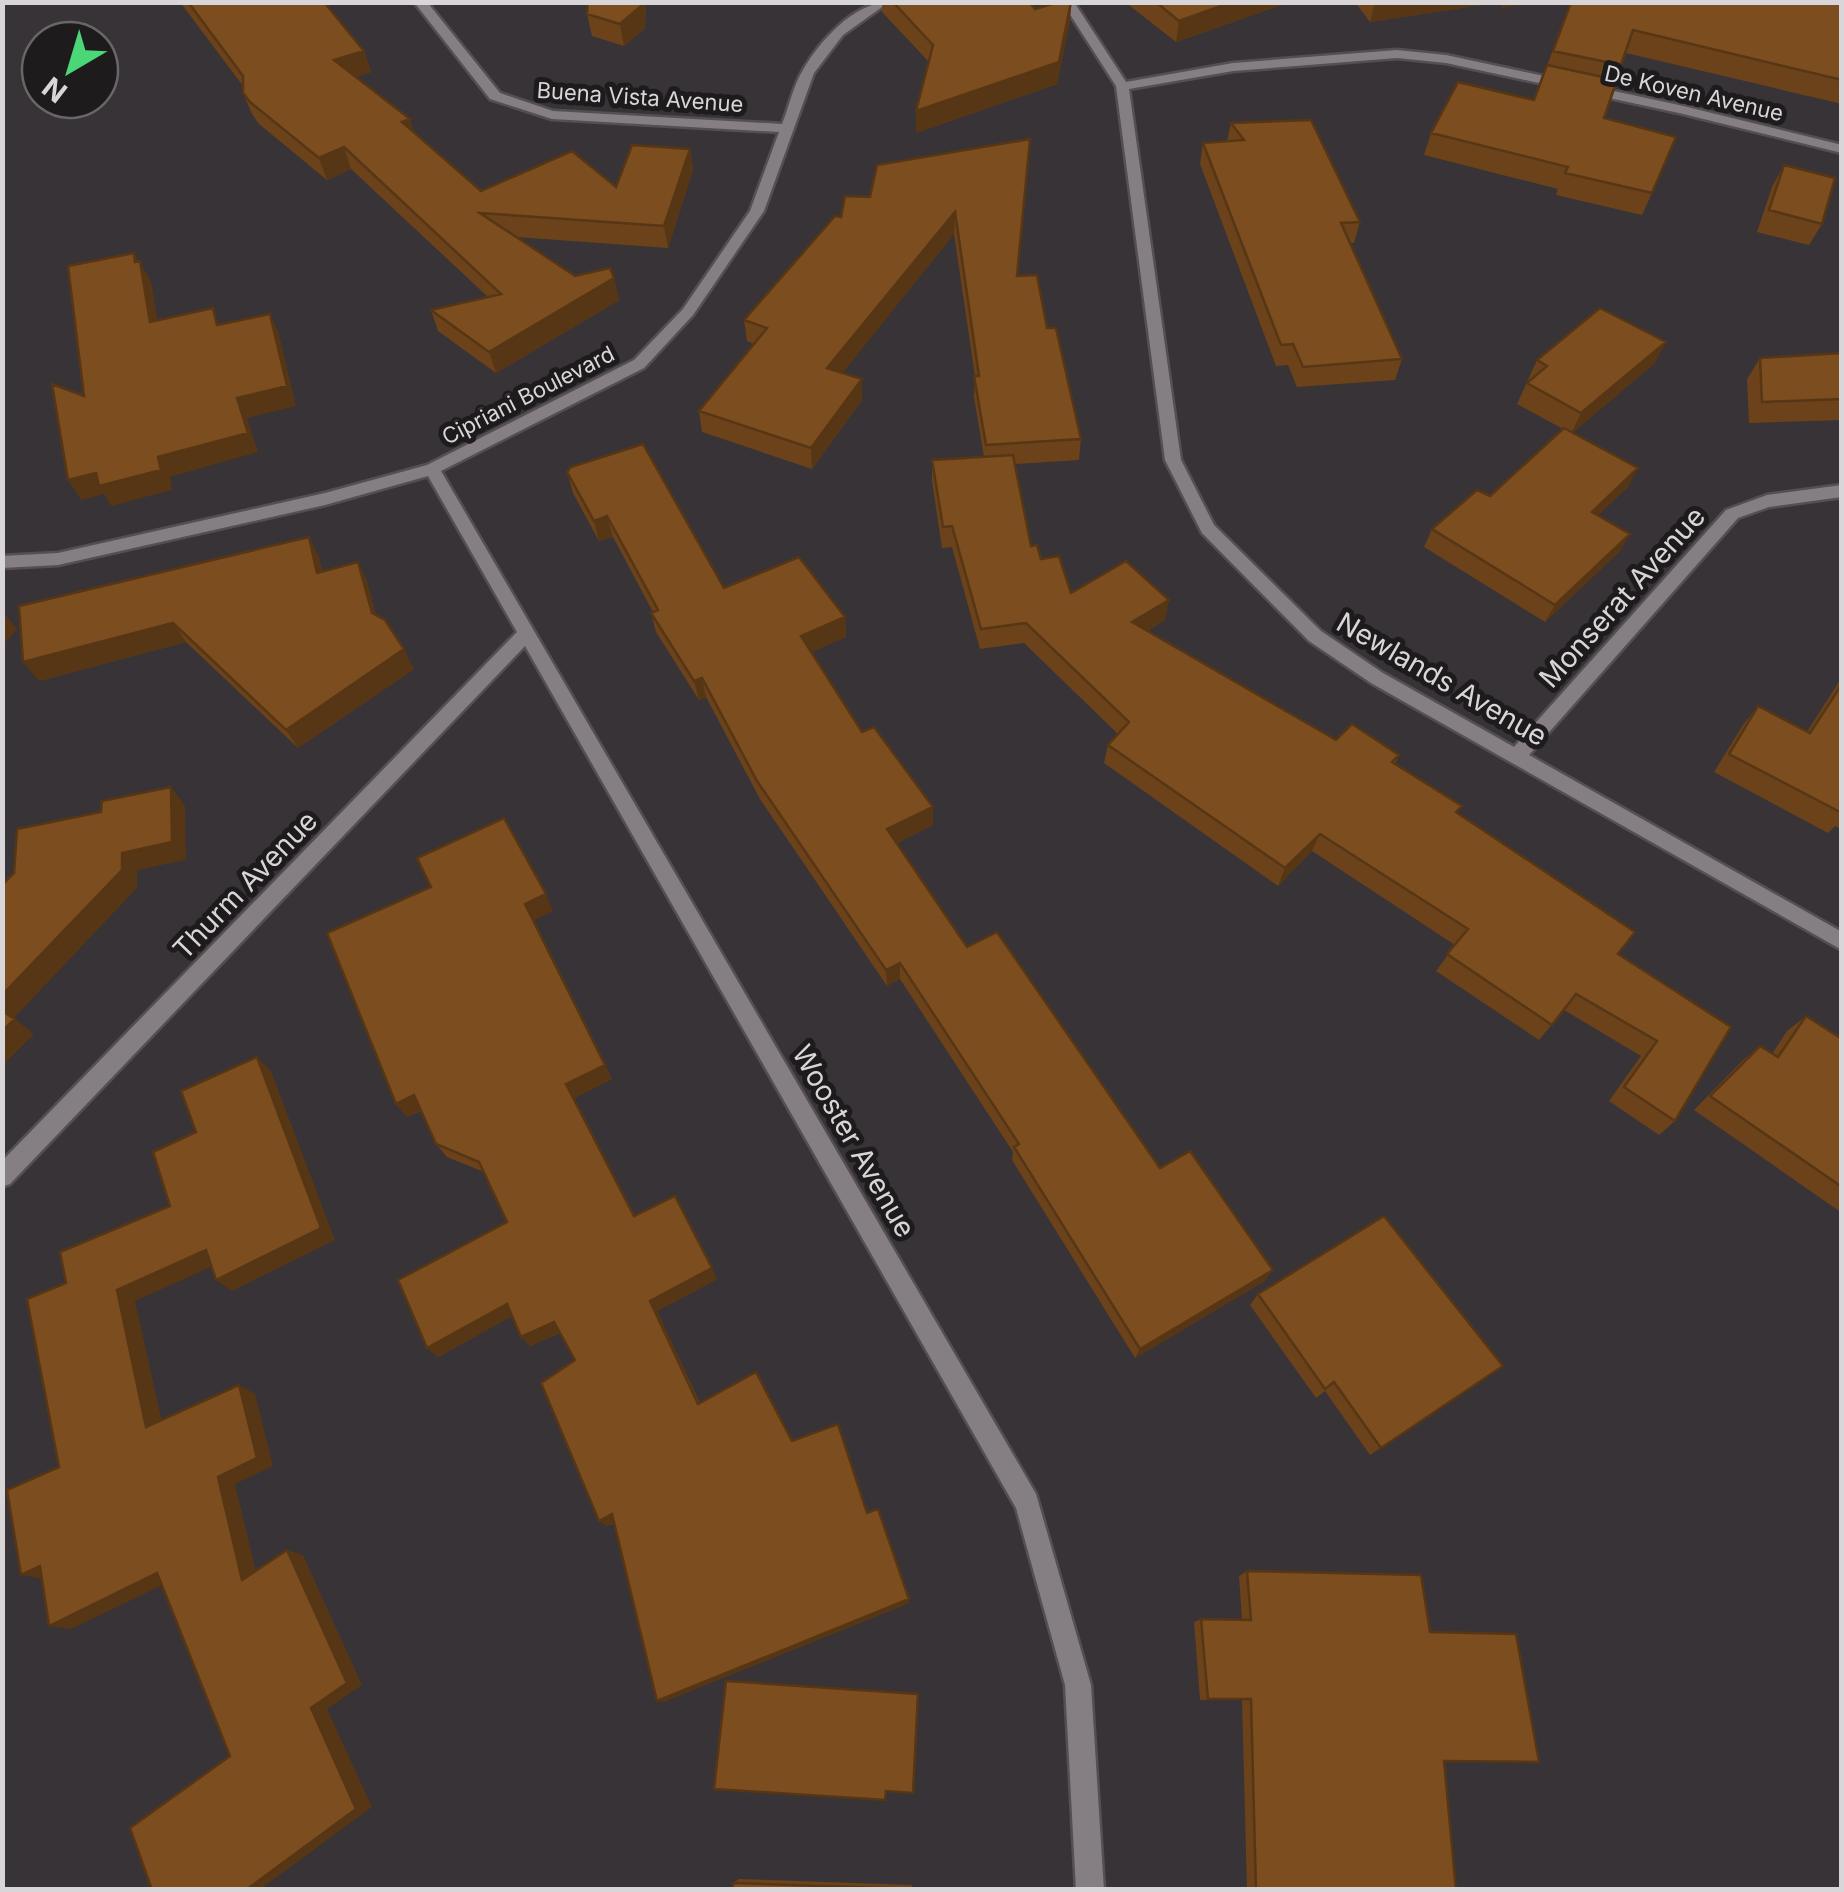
<svg xmlns="http://www.w3.org/2000/svg" width="1844" height="1892" font-family="Inter,sans-serif">
	<style>
		.lines { fill: none; stroke-linecap: round; stroke-linejoin: round }
		.street-casing { stroke: #534f53; stroke-width: 5 }
		.street { fill: #857f84; fill-rule: evenodd }
		.wall { fill: #6b421a }
		.shaded-wall { fill: #573615 }
		.building { fill: #7c4d1e; stroke: #573615; stroke-width: 2.5 }
		.labels { text-anchor: middle; stroke-width: 10; stroke-linejoin: round; paint-order: stroke }
		.far-street-label { font-size: 22px; fill: #d9d6d9; stroke: #1e1b1d }
		.street-label { font-size: 28px; fill: #d9d6d9; stroke: #1e1b1d }
	</style>
	<rect width="100%" height="100%" fill="#383337"/>
	<g class="lines">
		<defs>
			<path id="street" d="M414,2H427L500,93L553,111L782,124C789,107 793,86 803,70C819,42 854,2 889,2L843,35L814,73L764,211L693,315L644,368L441,471L1036,1494L1091,1685L1104,1890H1076L1065,1685L1016,1508L525,646L10,1184L2,1187V1161L517,632L428,476L325,505L58,565L2,568V556L58,553L325,493L427,465L634,360L683,309L750,211L779,132L552,119L490,99Z
				M1062,2H1074L1126,82L1233,63L1397,50L1446,55L1679,105L1842,145V153L1679,113L1446,63L1397,58L1233,71L1129,89L1181,460L1214,525L1321,631L1383,673L1514,747L1726,510L1767,495L1842,485V497L1769,507L1738,518L1529,755L1842,932V950L1371,683L1309,641L1202,533L1165,460L1116,86Z"/>
		</defs>
		<!-- street casing -->
		<use href="#street" class="street-casing"/>
		<!-- street -->
		<use href="#street" class="street"/>
	</g>
	<!-- wall -->
	<path class="wall" d="M180,2H324L364,51L371,72L356,77L414,132L481,191L616,187L690,149L693,170L668,248L516,237L575,276L614,278L619,300L496,373L438,331L431,310L488,297L351,169L327,180L259,124L252,114L243,93V86Z
		M588,2H646L645,28L624,46L592,36L587,14Z
		M882,2H1029L1035,9L1071,2L1070,21L1057,84L916,133L929,62L882,12Z
		M1125,2H1290L1176,42Z
		M1355,2H1501L1370,22Z
		M1571,2H1842V104L1626,53L1604,118L1652,193L1642,215L1556,195L1558,189L1424,155L1431,133L1534,100Z
		M1231,123L1360,222L1354,243H1350L1402,359L1395,380L1297,387L1288,365L1276,366L1200,164L1203,143L1227,141Z
		M1030,139L1017,276L1047,328L1081,439L1079,460L1014,464L1031,546L1071,593L1165,620L1147,631L1336,740L1399,755L1395,764L1462,806L1457,813L1618,954L1731,1027L1675,1121L1659,1135L1609,1101L1641,1056L1564,1010L1539,1040L1436,971L1455,945L1312,851L1278,886L1104,763L1108,745L1118,734L1024,643L980,649L952,547L942,548L932,481V460L984,457L974,397L975,376L954,234L842,373L862,379V400L812,469L702,432L699,411L754,344L747,341L744,320L841,217L870,197Z
		M1784,165L1822,224L1809,245L1757,232L1772,187Z
		M1842,353V420L1749,423L1747,379L1760,358Z
		M1537,360L1655,363L1572,433L1628,487L1598,515L1630,534L1619,552L1545,622L1424,547L1432,529L1490,496L1563,429L1517,404Z
		M567,472L724,588L845,617L846,637L811,652L862,732L933,807V825L897,843L967,947L1160,1168L1265,1281L1135,1358L1012,1160L1013,1152L900,979L887,986L760,799L706,697L699,700L656,632L651,613L653,612L613,537L599,541L573,493Z
		M319,557L322,571L358,562L367,582L376,616L414,669L298,748L186,642L39,681Z
		M1842,677L1841,829L1835,826L1828,833L1714,772L1743,725L1758,706L1807,732Z
		M553,911L533,920L612,1079L574,1098L634,1216L717,1279L657,1311L700,1403L792,1441L867,1513L909,1603L663,1702L614,1523L607,1526L599,1521L575,1360L560,1333L530,1346L512,1316L438,1357L427,1348L507,1222L484,1172L447,1157L436,1144L421,1111L407,1117L396,1104L327,933Z
		M1806,1016L1842,1039V1213L1694,1110L1742,1061L1760,1046L1772,1054L1787,1031Z
		M1258,1294L1503,1366L1370,1455L1325,1391L1316,1398L1250,1305Z
		M1247,1571L1444,1761L1456,1890H1247L1242,1700H1200L1194,1622L1201,1619L1242,1620L1239,1576Z
		M739,1879L912,1885V1890L733,1883Z"/>
	<!-- shaded-wall -->
	<path class="shaded-wall" d="M641,2H646L645,28L624,46L620,24Z
		M1071,2L1070,21L1057,84L916,133V111Z
		M1232,2H1290L1176,42L1179,21Z
		M1375,2H1501L1370,22Z
		M1503,2H1537L1501,8Z
		M364,51L371,72L341,82L334,60Z
		M410,119L416,140L402,122Z
		M344,147L351,169L327,180L319,158Z
		M690,149L693,170L668,248L664,226Z
		M955,212L954,234L829,390L827,368Z
		M134,253L151,281L161,342L150,322Z
		M614,278L619,300L496,373L489,352Z
		M270,314L279,334L296,406L247,418L258,452L170,477L172,490L111,506L104,494L81,500L68,480L158,457L237,398Z
		M1666,342L1655,363L1571,434L1581,413Z
		M862,379V400L812,469L811,448Z
		M1638,468L1628,487L1582,530L1592,512Z
		M607,516L613,537L599,541L594,521Z
		M1630,534L1619,552L1545,622L1555,605Z
		M309,537L319,557L328,593L317,573Z
		M358,562L367,582L381,633L372,613Z
		M1169,600L1165,620L1128,642L1132,622Z
		M2,611L17,629L2,646Z
		M845,617L846,637L803,656L801,636Z
		M173,623L186,642L39,681L23,662Z
		M404,649L414,669L298,748L286,730Z
		M702,678L706,697L699,700L694,681Z
		M171,787L185,806L186,860L137,870V888L12,1020L2,1013V995L122,853Z
		M933,807V825L888,847L887,829Z
		M1320,834L1312,851L1278,886L1285,868Z
		M546,894L553,911L532,921L525,904Z
		M900,963V979L887,986L886,970Z
		M15,1019L34,1034L2,1066V1031Z
		M257,1057L271,1071L335,1240L232,1291L216,1280Z
		M605,1065L612,1079L574,1098L566,1084Z
		M414,1095L424,1109L407,1117L396,1104Z
		M206,1250L222,1262L135,1301L165,1435L146,1427L117,1290Z
		M712,1268L717,1279L657,1311L704,1412L650,1301Z
		M1273,1270L1265,1281L1135,1358L1140,1349Z
		M507,1304L516,1314L438,1357L427,1348Z
		M554,1322L562,1332L530,1346L521,1337Z
		M239,1385L255,1394L273,1466L235,1484L259,1584L242,1580L218,1477Z
		M612,1514L619,1519L607,1526L599,1521Z
		M287,1550L303,1555L362,1685L327,1709L372,1807L259,1890H246L311,1708Z
		M40,1566L44,1579L21,1575Z
		M157,1573L177,1578L71,1629L49,1626Z
		M909,1599V1603L663,1702L657,1701Z"/>
	<!-- building -->
	<path class="building" d="M188,2H324L364,51L334,60L410,119L402,122L481,191L572,151L616,187L632,145L690,149L664,226L480,213L575,276L610,268L614,278L489,352L431,310L501,294L344,147L319,158L250,102L243,93V76Z
		M588,2H641V6L620,24L587,14Z
		M893,2H1029L1035,9L1059,2H1071L1059,62L916,111L933,45Z
		M1156,2H1232L1179,21Z
		M1571,2H1842V80L1633,30L1621,65L1553,51Z
		M1547,65L1617,80L1604,118L1676,137L1652,193L1565,173L1568,167L1431,133L1458,82L1534,100Z
		M1311,120L1360,222L1341,223L1402,359L1303,367L1293,344L1281,345L1203,143L1244,140L1231,123Z
		M1030,139L1017,276L1037,275L1047,328H1056L1081,439L986,445L974,376H979L955,212L827,368L862,379L811,448L699,411L767,328L744,320L835,216L841,217L845,196L870,197L877,165Z
		M1784,165L1835,178L1822,224L1769,210Z
		M134,253L135,262L140,261L150,322L213,308L217,325L270,314L287,386L237,398L248,433L158,457L161,470L99,486L96,473L68,480L52,384L84,396L68,266Z
		M1600,308L1666,342L1581,413L1527,383L1547,366L1537,360Z
		M1842,353V399L1762,402L1760,358Z
		M1564,428L1638,468L1592,512L1630,534L1555,605L1432,529L1477,490L1490,496Z
		M643,444L724,588L799,557L845,617L801,636L862,732L874,727L933,807L887,829L967,947L997,932L1160,1168L1190,1151L1273,1270L1140,1349L1014,1147L1019,1144L900,963L886,970L757,781L702,678L694,681L651,613L658,610L607,516L594,521L567,472L571,467Z
		M1013,455L1031,546L1037,545L1041,559L1059,556L1071,593L1126,561L1169,600L1132,622L1336,740L1352,724L1399,755L1392,762L1462,806L1456,812L1635,932L1618,954L1731,1027L1675,1121L1624,1087L1657,1041L1576,994L1552,1025L1447,954L1468,929L1320,834L1285,868L1108,745L1129,722L1026,623L981,629L952,526L943,527L932,460Z
		M309,537L317,573L358,562L372,613L385,620L404,649L286,730L173,623L23,662L19,606Z
		M1842,684V813L1729,754L1758,706L1810,733Z
		M171,787L172,842L122,853V870L2,995V885L14,873L17,829L101,812L102,801Z
		M504,818L546,894L525,904L605,1065L566,1084L634,1216L675,1196L712,1268L650,1301L698,1404L756,1372L792,1441L838,1424L867,1513L878,1509L909,1599L657,1701L612,1514L599,1521L541,1383L575,1360L554,1322L521,1337L507,1304L427,1348L398,1280L507,1222L479,1162L436,1144L414,1095L396,1104L327,933L431,887L417,858Z
		M2,1011L15,1019L2,1031Z
		M1806,1016L1842,1039V1187L1710,1096L1760,1046L1778,1057Z
		M257,1057L321,1228L216,1280L206,1250L117,1290L146,1427L239,1385L257,1458L218,1477L242,1580L287,1550L347,1683L311,1708L356,1809L246,1890H152L130,1828L230,1756L157,1573L49,1626L40,1566L21,1575L7,1490L59,1467L27,1299L66,1283L60,1252L170,1206L153,1152L196,1132L181,1091Z
		M1384,1216L1503,1366L1381,1448L1334,1382L1325,1389L1258,1294Z
		M1247,1571L1421,1575L1430,1632L1516,1634L1539,1762L1444,1761L1456,1890H1256L1251,1699H1208L1201,1619L1251,1620Z
		M726,1681L918,1694L913,1793L886,1791L885,1800L714,1789Z
		M733,1883L912,1889L733,1890Z"/>
	<g class="labels">
		<!-- far-street labels -->
		<g class="far-street-label">
			<text transform="translate(1694 93) rotate(13)" y="8">De Koven Avenue</text>
			<text transform="translate(640 97) rotate(4)" y="8">Buena Vista Avenue</text>
			<text transform="translate(528 395) rotate(-27)" y="8">Cipriani Boulevard</text>
		</g>
		<!-- street labels -->
		<g class="street-label">
			<text transform="translate(1622 597) rotate(-48)" y="10">Monserat Avenue</text>
			<text transform="translate(1442 679) rotate(30)" y="10">Newlands Avenue</text>
			<text transform="translate(245 885) rotate(-46)" y="10">Thurm Avenue</text>
			<text transform="translate(854 1141) rotate(60)" y="10">Wooster Avenue</text>
		</g>
	</g>
	<!-- border -->
	<rect width="1844" height="1892" fill="none" stroke="#d9d6d9" stroke-width="10"/>
	<!-- north arrow -->
	<g transform="translate(70 70) rotate(218)"><circle r="48" fill="#1e1b1d" stroke="#696668" stroke-width="2.5"/>
	<path d="M0-8L18 38L0 25L-18 38Z" fill="#4bd677"/>
	<text y="-15" font-size="28" font-weight="bold" text-anchor="middle" fill="#d9d6d9">N</text>
	</g>
</svg>
